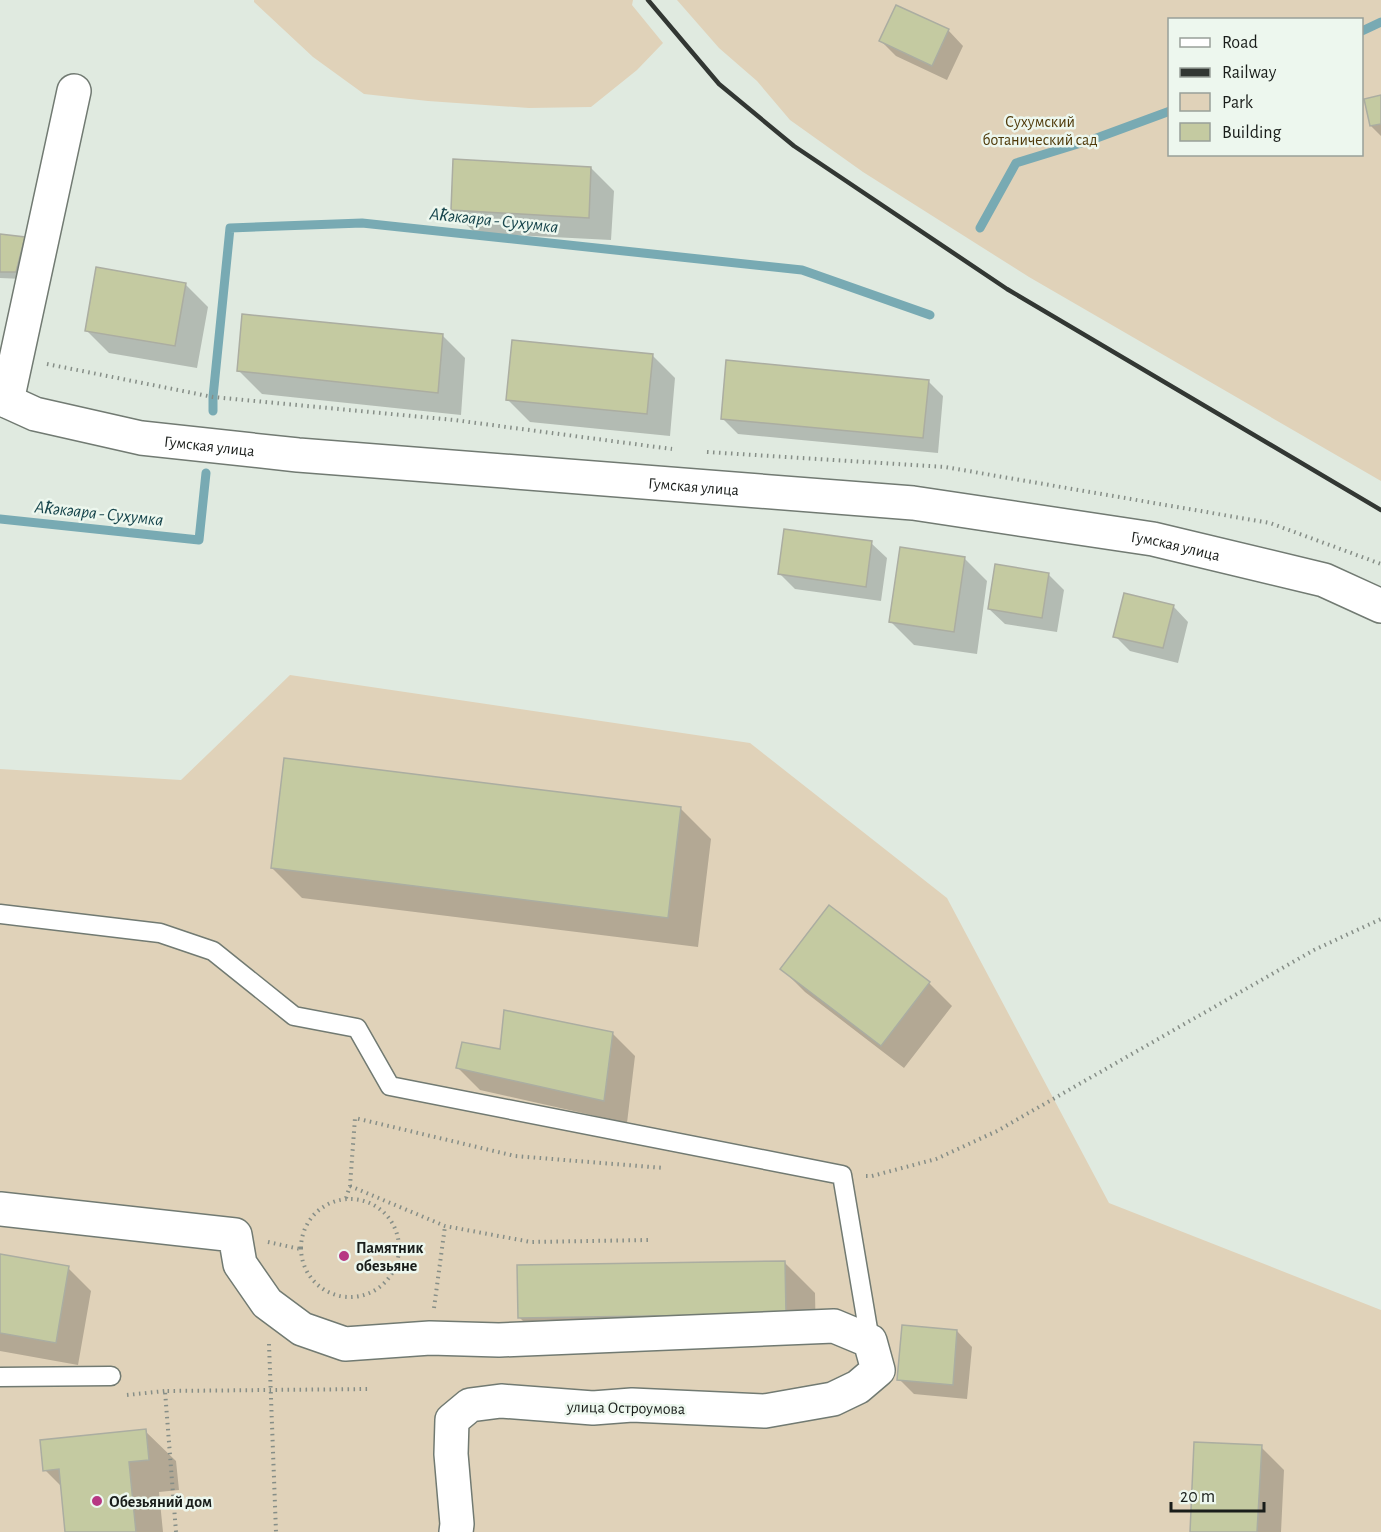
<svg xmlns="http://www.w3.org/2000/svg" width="1381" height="1532" font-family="'Alegreya Sans',sans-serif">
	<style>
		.green { fill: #e0d2b9; fill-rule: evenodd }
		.shadow { fill: #0003 }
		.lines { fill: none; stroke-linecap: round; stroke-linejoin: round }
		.stream { stroke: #78aab3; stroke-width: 9 }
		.building { fill: #c4caa1; stroke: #abada1; stroke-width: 1.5 }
		.lane-casing { stroke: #717a72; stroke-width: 21 }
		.street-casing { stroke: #717a72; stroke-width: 36 }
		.secondary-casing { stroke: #717a72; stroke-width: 36 }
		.path { stroke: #868e87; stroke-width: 4; stroke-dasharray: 1.5 4.5; stroke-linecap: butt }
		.lane { stroke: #fff; stroke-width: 18 }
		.street { stroke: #fff; stroke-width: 33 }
		.secondary { stroke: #fff; stroke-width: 33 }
		.rail { stroke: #323733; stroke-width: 4.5 }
		.poi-dot { fill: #b73783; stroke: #edf7ee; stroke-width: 2 }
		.labels { text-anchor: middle; stroke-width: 5; stroke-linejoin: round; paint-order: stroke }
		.park-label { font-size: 16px; fill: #4f3a0a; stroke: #edf7ee }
		.street-label { font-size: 16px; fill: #191d1a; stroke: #edf7ee }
		.poi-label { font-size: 16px; font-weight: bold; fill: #191d1a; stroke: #edf7ee; text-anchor: start }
		.water-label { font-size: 18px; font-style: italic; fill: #17454c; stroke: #edf7ee }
	</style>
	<rect width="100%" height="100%" fill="#e0eae0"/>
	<!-- green -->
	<path class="green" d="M254,0H633L632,5L663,43L637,70L591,107L529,108L428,101L364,94L313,57L254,2Z
		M677,0H1381V481L1029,277L863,172L790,120L757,81L719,48ZM1170,20H1362V154H1170Z
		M290,675L750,743L947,898L1109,1203L1381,1310V1532H0V769L181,780Z"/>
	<!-- shadow -->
	<path class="shadow" d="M948,30L963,46L947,80L896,56L881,41Z
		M1381,97V136L1371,126Z
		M591,168L614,191L611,240L475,233L452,210Z
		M0,235L24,238L31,245L23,279L0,278Z
		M185,284L208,307L197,368L109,353L86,330Z
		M442,335L465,358L461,415L262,394L239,371Z
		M652,355L675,378L670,436L530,422L507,399Z
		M928,381L943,396L938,453L738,434L722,418Z
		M871,543L887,558L881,601L795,589L780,574Z
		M964,558L987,581L977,654L914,645L891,622Z
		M1049,575L1064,590L1057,632L1005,624L989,609Z
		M1173,606L1188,622L1178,663L1130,651L1115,636Z
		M681,809L711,839L698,947L302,898L272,868Z
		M782,969L929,983L952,1006L904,1068L805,992Z
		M612,1033L635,1056L627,1123L480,1090L457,1067L501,1051Z
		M0,1256L68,1268L91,1291L78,1365L0,1351Z
		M785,1263L815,1293L816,1344L550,1348L520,1318Z
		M957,1331L972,1347L967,1399L914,1394L899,1379Z
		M145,1431L176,1461L179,1490L159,1492L163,1532H67L62,1487L45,1470Z
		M1261,1447L1284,1470L1281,1532H1191Z"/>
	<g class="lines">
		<!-- stream -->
		<path class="stream" d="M1362,31L1381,22
			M980,228L1016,163L1094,139L1170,111
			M213,411V397L230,228L362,223L802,270L930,315
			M0,519L199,540L206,473"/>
	</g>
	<!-- building -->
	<path class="building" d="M896,5L949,29L932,66L879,41Z
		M1381,95V124L1370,126L1364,99Z
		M453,159L591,167L589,218L451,210Z
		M0,234L25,237L16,272H0Z
		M96,267L186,283L175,346L85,331Z
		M242,314L443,334L438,393L237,371Z
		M512,340L653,354L647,414L506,400Z
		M726,360L929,380L923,438L721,419Z
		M784,529L872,541L866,587L778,574Z
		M900,547L965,557L954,632L889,622Z
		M995,564L1049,573L1042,618L988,609Z
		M1124,593L1174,605L1163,648L1113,637Z
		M284,758L681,807L668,918L271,868Z
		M829,905L930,982L881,1046L780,969Z
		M504,1010L613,1032L604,1101L456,1068L462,1042L500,1049Z
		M0,1254L69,1266L56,1343L0,1333Z
		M785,1261L786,1314L518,1318L517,1265Z
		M902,1325L957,1330L953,1385L897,1380Z
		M146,1429L149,1460L129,1462L136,1532H65L59,1469L43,1471L40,1440Z
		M1194,1442L1262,1445L1257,1532H1190Z"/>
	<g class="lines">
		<defs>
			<path id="lane" d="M0,914L160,933L213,951L294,1016L357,1028L390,1086L842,1175L870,1341
				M0,1377L111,1376"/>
			<path id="street" d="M7,401L74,91
				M0,1209L235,1235L240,1264L267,1303L302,1329L345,1344L430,1338L499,1340L834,1326L870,1341L878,1370L858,1387L833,1399L765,1411L632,1405L593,1408L501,1401L470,1405L452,1420L451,1454L457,1524L456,1532"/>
			<g id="secondary">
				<path id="s1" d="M0,398L35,414L141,438L298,455L913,503L1153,539L1324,580L1381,606"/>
			</g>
		</defs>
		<!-- lane casing -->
		<use href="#lane" class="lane-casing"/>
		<!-- street casing -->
		<use href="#street" class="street-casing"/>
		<!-- secondary casing -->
		<use href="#secondary" class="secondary-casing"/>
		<!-- path -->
		<path class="path" d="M47,364L213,397L454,420L672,449
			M707,452L945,467L1270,523L1381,564
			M866,1176H872L936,1159L997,1131L1314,950L1381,919
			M350,1186L445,1226L531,1242L648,1240
			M346,1198L350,1186L355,1118L515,1156L664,1168
			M301 1248a49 49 0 1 1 98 0a49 49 0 1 1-98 0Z
			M268,1242L300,1249
			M434,1308L445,1226
			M269,1344L276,1532
			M127,1395L165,1391
			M176,1532L165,1391L371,1389"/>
		<!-- lane -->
		<use href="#lane" class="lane"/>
		<!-- street -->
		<use href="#street" class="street"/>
		<!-- secondary -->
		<use href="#secondary" class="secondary"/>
		<!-- rail -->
		<path class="rail" d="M648,0L719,84L794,146L1007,289L1381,510"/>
	</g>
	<!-- markers -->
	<g class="poi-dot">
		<circle cx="344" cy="1256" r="6"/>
		<circle cx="97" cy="1501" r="6"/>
	</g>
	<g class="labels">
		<!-- park labels -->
		<g class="park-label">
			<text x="1040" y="127">Сухумский<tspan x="1040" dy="18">ботанический сад</tspan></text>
		</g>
		<!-- street labels -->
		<g class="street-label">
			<text dy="6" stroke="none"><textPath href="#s1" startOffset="216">Гумская улица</textPath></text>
			<text dy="6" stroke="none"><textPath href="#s1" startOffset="702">Гумская улица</textPath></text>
			<text dy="6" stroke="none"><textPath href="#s1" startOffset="1188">Гумская улица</textPath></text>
			<text transform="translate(626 1407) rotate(1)" y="6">улица Остроумова</text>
		</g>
		<!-- poi labels -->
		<g class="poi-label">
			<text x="356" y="1253">Памятник<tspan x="356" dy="18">обезьяне</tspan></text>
			<text x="109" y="1507">Обезьяний дом</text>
		</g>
		<!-- water labels -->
		<g class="water-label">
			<text transform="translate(494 220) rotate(6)" y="6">Аҟәкәара - Сухумка</text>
			<text transform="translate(99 513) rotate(6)" y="6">Аҟәкәара - Сухумка</text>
		</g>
	</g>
	<!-- legend -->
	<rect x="1168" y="18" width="195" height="138" fill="#edf7ee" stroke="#98a099" stroke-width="1.5"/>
	<rect x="1180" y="38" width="30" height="9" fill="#ffffff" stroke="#98a099" stroke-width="1.5"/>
	<text x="1222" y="48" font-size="18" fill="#191d1a">Road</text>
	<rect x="1180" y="68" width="30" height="9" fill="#323733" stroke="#98a099" stroke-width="1.5"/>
	<text x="1222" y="78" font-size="18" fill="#191d1a">Railway</text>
	<rect x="1180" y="93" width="30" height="18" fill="#e0d2b9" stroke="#98a099" stroke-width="1.5"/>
	<text x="1222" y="108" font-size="18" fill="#191d1a">Park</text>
	<rect x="1180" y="123" width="30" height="18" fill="#c4caa1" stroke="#98a099" stroke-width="1.5"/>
	<text x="1222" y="138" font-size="18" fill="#191d1a">Building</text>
	<!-- scale -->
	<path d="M1171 1502v9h93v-9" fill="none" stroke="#191d1a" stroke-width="3"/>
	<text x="1180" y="1502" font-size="18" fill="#191d1a" stroke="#edf7ee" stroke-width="4.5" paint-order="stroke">20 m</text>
</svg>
